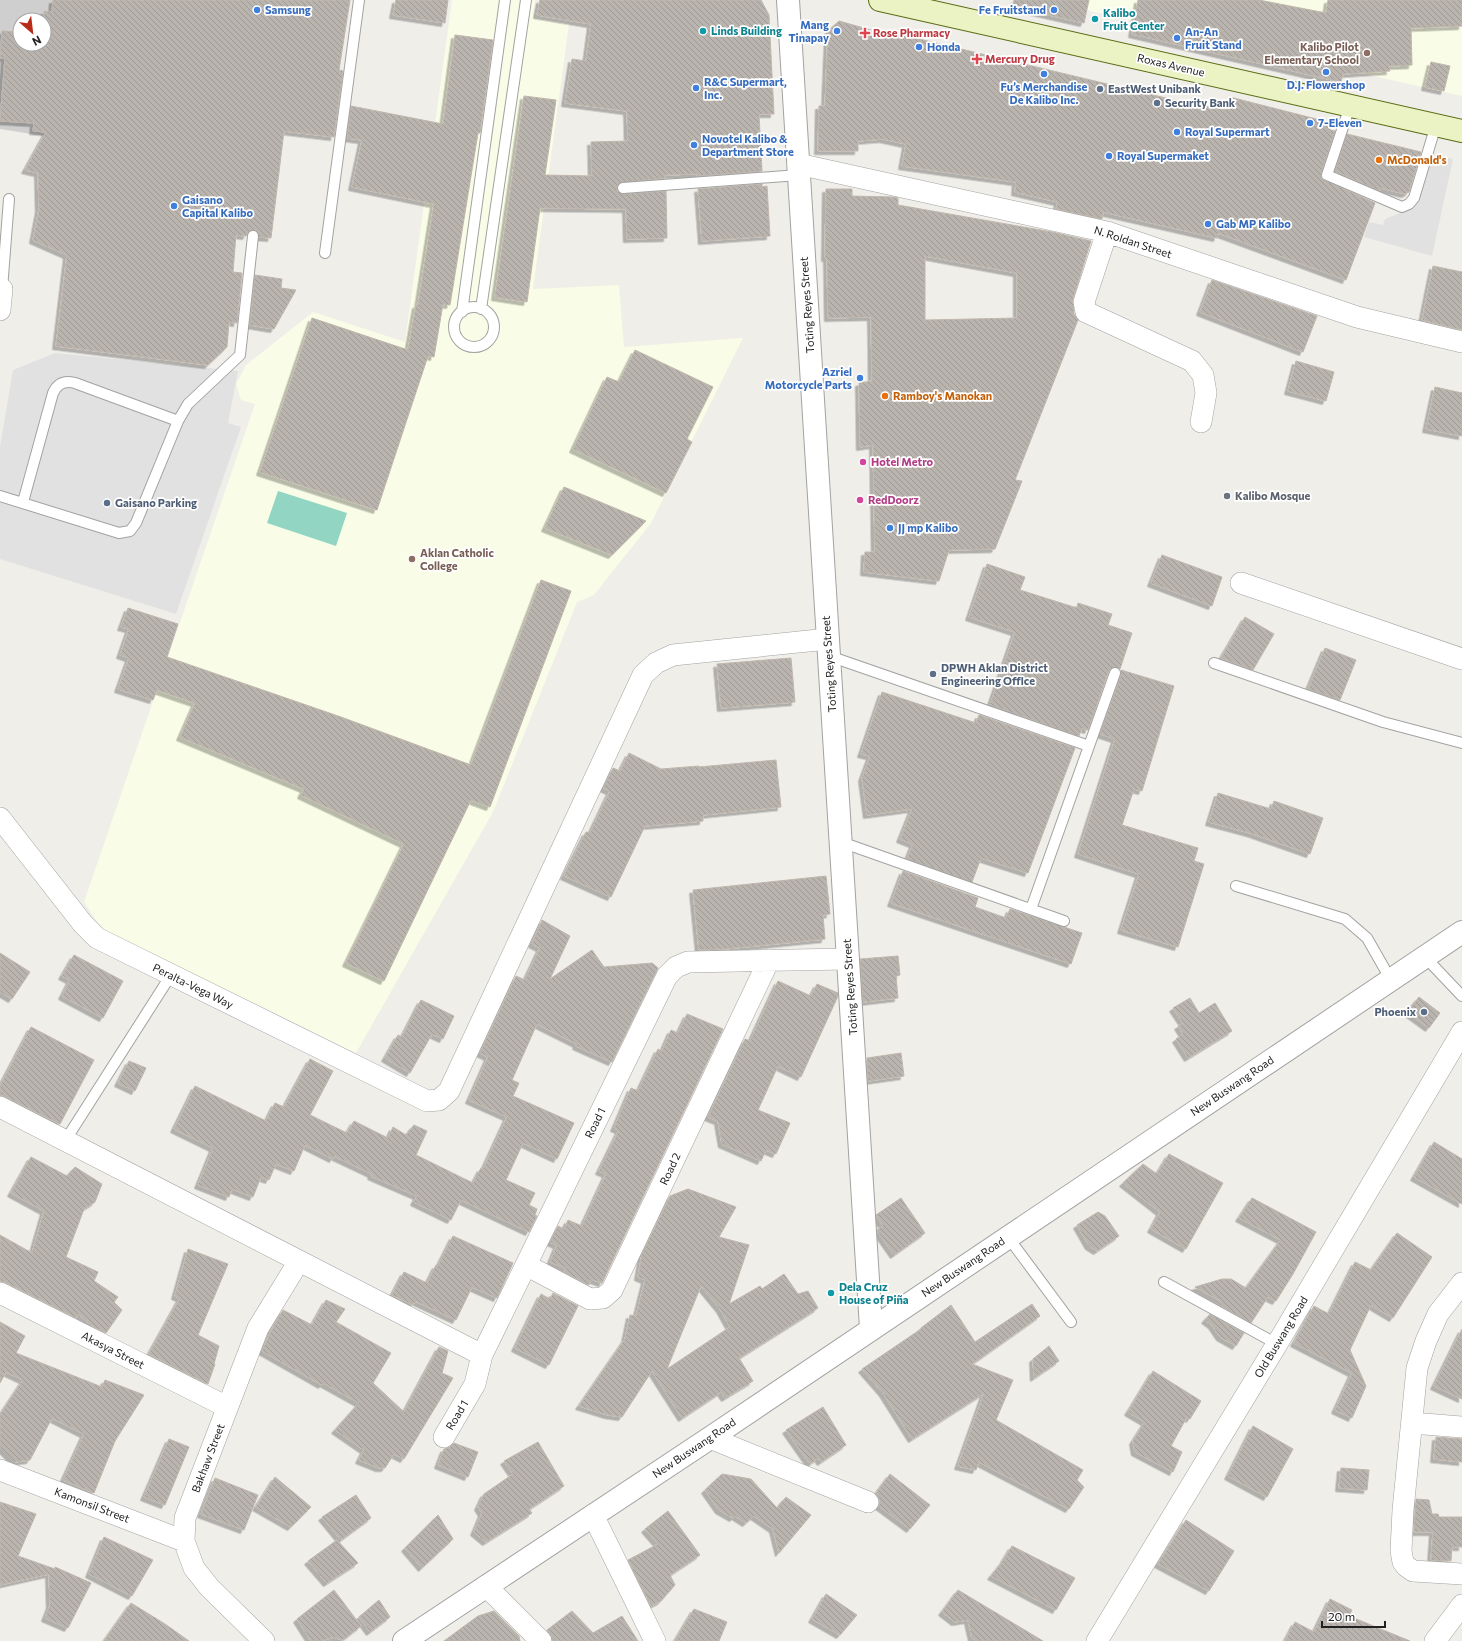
<svg xmlns="http://www.w3.org/2000/svg" width="1462" height="1641" font-family="Commissioner,sans-serif">
	<style>
		.education { fill: #f9fce6 }
		.religious { fill: #cfcfcf; fill-rule: evenodd }
		.pitch { fill: #91d5c2 }
		.parking { fill: #e1e1e1 }
		.building { fill: url(#building-back-hatch); stroke: #c0b7ad; fill-rule: evenodd; filter: url(#shadow) }
		.lines { fill: none; stroke-linecap: round; stroke-linejoin: round }
		.service-casing { stroke: #a2a2a2; stroke-width: 12 }
		.minor-casing { stroke: #a2a2a2; stroke-width: 22 }
		.tertiary-casing { stroke: #a2a2a2; stroke-width: 24 }
		.secondary-casing { stroke: #596c13; stroke-width: 24 }
		.service { stroke: #fff; stroke-width: 10 }
		.minor { stroke: #fff; stroke-width: 21 }
		.tertiary { stroke: #fff; stroke-width: 22 }
		.secondary { stroke: #ebf2c4; stroke-width: 22 }
		.shop-dot { fill: #3f7fe0; stroke: #fff; stroke-width: 1.5 }
		.culture-dot { fill: #0f9aa8; stroke: #fff; stroke-width: 1.5 }
		.health-dot { fill: #e0444e; stroke: #fff; stroke-width: 1.5 }
		.education-dot { fill: #8d6e63; stroke: #fff; stroke-width: 1.5 }
		.service-dot { fill: #5c6f8a; stroke: #fff; stroke-width: 1.5 }
		.food-dot { fill: #e8710a; stroke: #fff; stroke-width: 1.5 }
		.hotel-dot { fill: #d1479c; stroke: #fff; stroke-width: 1.5 }
		.worship-dot { fill: #6b7280; stroke: #fff; stroke-width: 1.5 }
		.labels { text-anchor: middle; stroke-width: 3.5; stroke-linejoin: round; paint-order: stroke }
		.shop-label { font-size: 11px; font-weight: bold; fill: #366cbe; stroke: #fff; text-anchor: start }
		.culture-label { font-size: 11px; font-weight: bold; fill: #0d838f; stroke: #fff; text-anchor: start }
		.health-label { font-size: 11px; font-weight: bold; fill: #be3a42; stroke: #fff; text-anchor: start }
		.education-label { font-size: 11px; font-weight: bold; fill: #785e54; stroke: #fff; text-anchor: end }
		.street-label { font-size: 11px; fill: #212121; stroke: #fff }
		.service-label { font-size: 11px; font-weight: bold; fill: #4e5e75; stroke: #fff; text-anchor: start }
		.food-label { font-size: 11px; font-weight: bold; fill: #c56008; stroke: #fff; text-anchor: start }
		.hotel-label { font-size: 11px; font-weight: bold; fill: #b23c85; stroke: #fff; text-anchor: start }
		.worship-label { font-size: 11px; font-weight: bold; fill: #5b616d; stroke: #fff; text-anchor: start }
	</style>
	<defs>
		<pattern id="building-back-hatch" width="6" height="6" patternUnits="userSpaceOnUse"><rect width="6" height="6" fill="#b9b4ae"/><path d="M-1 5l2 2M0 0l6 6M5-1l2 2" fill="none" stroke="#9f9a95"/></pattern>
		<filter id="shadow"><feDropShadow dx="-3.5" dy="3.5" stdDeviation="0" flood-color="#0004"/></filter>
	</defs>
	<rect width="100%" height="100%" fill="#f0eee9"/>
	<!-- education -->
	<path class="education" d="M452,0H535L533,18L569,24L533,289L619,285L624,347L743,338L651,523L594,595L577,602L493,812L356,1053L102,929L84,902L255,404L241,400L236,384L246,365L313,312L405,342Z
		M1043,0H1462V96L1356,72Z"/>
	<!-- religious -->
	<path class="religious" d="M0,0H85L76,141L0,129ZM20,20H44V44H20Z"/>
	<!-- pitch -->
	<path class="pitch" d="M278,491L347,513L336,546L267,523Z"/>
	<!-- parking -->
	<path class="parking" d="M1426,152L1453,159L1432,256L1364,237L1369,222L1383,225L1385,219L1402,212L1416,204Z
		M55,353L238,371L228,423L241,427L176,614L0,559V447L13,370Z"/>
	<!-- building -->
	<path class="building" d="M53,0H350L339,70L343,71L334,137L284,131L271,238L259,237L257,231L253,230L248,232L246,236L236,235L233,272L242,273L237,323L229,322L227,347L208,365L56,346L67,255L33,240L39,209L38,173L25,170L46,132L33,131L34,123L0,121L5,58H0L2,31L20,32V44H44V11L52,12Z
		M396,0H448L445,23L393,15Z
		M540,0H761L769,15L774,114H759L762,171L697,176V174L665,175V178L619,183L617,186V191L623,194L666,191L667,238L627,239L626,209L540,208L527,302L495,297L524,96L556,100L545,175L592,176L591,142L628,141L627,111L565,103L572,59L586,61L591,24L537,15Z
		M1014,0H1089L1084,23L1013,7Z
		M1138,0H1259L1326,13L1328,0H1462V26L1411,28L1412,65L1389,66L1390,71L1343,74L1341,82L1132,34Z
		M839,21L885,34L886,31L1170,99L1226,110L1230,97L1332,123L1330,130L1335,131L1321,173L1322,179L1375,203L1346,280L1218,233L1217,238L1103,212L1102,219L1056,209L1058,202L1015,192L1016,182L902,166L906,144L883,139L858,141V151H818L819,106H825L828,31Z
		M455,35L493,40L480,133H478L450,305L443,304L434,357L428,356L377,510L260,472L312,318L408,350L416,305H418L434,204L352,187L362,140L347,138L351,106L443,124Z
		M1431,62L1450,66L1444,91L1425,87Z
		M1347,134L1421,152L1409,192L1405,194L1381,188L1380,191L1335,171Z
		M762,184V187L767,186L770,236L702,241L698,189Z
		M826,189H852V196L893,197L898,198V205L1052,232L1091,241L1073,299L1074,314L1078,320L1015,480L1022,481L995,549L949,550L939,581L864,572L865,552H875L873,445L860,447L859,383L872,381L871,317L828,318L827,258H825ZM925,256L1017,273V318L925,320Z
		M1433,266L1462,272V330L1422,320Z
		M255,275L282,279L281,288L296,290L274,329L250,325Z
		M1212,280L1317,316L1303,352L1200,312Z
		M635,350L713,387L687,439L692,442L666,493L573,449L607,377L619,382Z
		M1296,361L1334,372L1326,401L1288,391Z
		M1435,387L1462,393V436L1426,429Z
		M564,487L646,521L612,555L545,528Z
		M1162,555L1222,577L1212,606L1151,583Z
		M987,564L1025,577L1020,590L1077,608L1078,603L1112,614L1108,625L1132,633L1120,669L1114,667L1109,670L1088,730L1082,728L1079,736L990,705L1015,632L969,617Z
		M541,580L571,591L490,807L471,800L384,981L346,963L404,844L301,795L304,789L180,737L195,703L157,690L153,700L118,689L129,658L120,655L129,629L121,627L128,608L178,624L167,657L341,717L471,765Z
		M1245,617L1274,634L1253,670L1221,658Z
		M1325,648L1356,660L1340,700L1308,689Z
		M791,658L795,702L721,708L717,664Z
		M1121,670L1174,686L1142,791L1134,789L1122,825L1198,848L1194,861L1204,864L1178,947L1121,930L1139,874L1078,854L1115,739L1100,734L1121,675Z
		M882,692L976,723L979,715L1075,748L1028,873L981,858L972,882L907,859L913,844L900,839L912,809L867,815L862,778L870,756L861,754Z
		M629,753L661,769L699,766V767L776,760L781,807L703,815V821L645,826L611,897L564,876L586,832L590,833L610,791L603,788L613,768L620,771Z
		M1218,793L1271,809L1274,801L1323,818L1310,854L1250,833L1209,822Z
		M903,871L978,898L975,907L1006,918L1010,909L1082,933L1071,964L891,903Z
		M826,876L830,914L823,915L825,939L725,949L699,950L693,890Z
		M542,920L570,936L550,979L592,950L604,967L652,963L658,968L612,1062L576,1046L577,1044L537,1024L512,1080L519,1083L513,1096L574,1123L557,1159L523,1143L506,1180L535,1193L529,1205L537,1209L535,1215L537,1216L529,1232L461,1200L451,1220L414,1202L417,1196L371,1176L372,1174L334,1156L333,1159L305,1145L294,1171L276,1164L269,1180L261,1177L253,1197L232,1189L229,1197L198,1185L213,1148L174,1129L195,1086L266,1121L275,1103L284,1107L310,1059L333,1071L310,1115L347,1133L354,1121L388,1138L393,1127L406,1135L414,1125L427,1131L416,1155L473,1183L481,1168L483,1169L507,1117L469,1100L488,1057L480,1053L516,976L525,980L540,948L532,944Z
		M0,953L30,972L12,999L0,992Z
		M74,955L123,981L103,1018L62,996L70,980L62,976Z
		M898,956L900,975L896,976L898,998L863,1002L860,959Z
		M778,981L811,996L817,984L838,993V996L801,1077L778,1066L758,1110L790,1123L776,1154L766,1150L761,1161L722,1144L718,1121L708,1117L745,1039L750,1041Z
		M1419,997L1440,1013L1429,1028L1407,1012Z
		M1190,998L1199,1013L1215,1003L1232,1031L1188,1058L1176,1039L1183,1034L1178,1026L1183,1023L1173,1008Z
		M421,1000L454,1016L443,1039L432,1034L410,1073L385,1058L398,1035L402,1037Z
		M687,1014L723,1029L602,1283L591,1279L589,1285L564,1272L566,1268L550,1262L557,1245L550,1242L558,1226L564,1229L568,1220L582,1226L606,1174L599,1171L619,1130L614,1128L631,1088L638,1091L658,1049L662,1051L671,1030L678,1033Z
		M31,1027L94,1060L60,1124L0,1094V1086Z
		M901,1053L904,1076L868,1081L867,1058Z
		M129,1061L146,1068L135,1091L118,1083Z
		M1434,1142L1462,1159V1204L1414,1177Z
		M1169,1154L1223,1183L1186,1249L1151,1229L1160,1212L1123,1183L1143,1164L1157,1174Z
		M31,1157L67,1176L75,1167L102,1184L95,1202L84,1209L66,1257L98,1272L94,1281L118,1297L114,1302L122,1310L106,1333L94,1327L78,1314L76,1318L5,1282L0,1281V1235L32,1253L44,1211L11,1193Z
		M688,1189L736,1207L719,1237L749,1245L729,1304L760,1286L762,1289L784,1274L798,1294L808,1291L818,1308L739,1358L753,1381L725,1398L721,1392L682,1418L652,1371L622,1417L608,1415L579,1406L625,1339L630,1315L636,1316L645,1280L638,1277L642,1254L670,1196ZM701,1286L720,1309L730,1327L667,1369Z
		M901,1198L925,1233L894,1255L878,1232L877,1230L883,1226L876,1215Z
		M1252,1198L1316,1232L1293,1274L1276,1301L1268,1297L1251,1323L1218,1304L1221,1301L1195,1287L1222,1279H1231L1246,1288L1281,1240L1239,1218Z
		M1098,1212L1105,1216L1119,1236L1097,1251L1089,1246L1077,1225Z
		M1397,1233L1432,1257L1393,1318L1371,1305L1350,1350L1366,1386L1352,1418L1335,1410L1352,1373L1294,1343L1314,1306L1329,1314L1355,1262L1371,1270Z
		M453,1236L513,1263L497,1298L472,1287L456,1320L415,1301L413,1305L392,1295L404,1272L427,1283L436,1265L438,1266Z
		M188,1249L228,1264L198,1335L219,1346L214,1364H215L208,1384L149,1354L180,1298L175,1296Z
		M553,1293L578,1306L549,1365L515,1348L541,1294L550,1299Z
		M326,1300L345,1309L336,1322L391,1353L373,1383L404,1412L439,1347L448,1351L442,1373L453,1378L404,1459L394,1454L385,1468H379L359,1460L364,1450L335,1430L359,1403L323,1383L322,1385L262,1351L274,1325L283,1310L312,1325Z
		M1032,1304L1040,1316L972,1364L1013,1380L996,1420L1083,1470L1077,1480L1084,1487L1069,1509L979,1462L976,1470L958,1466L984,1393L912,1439L883,1393L862,1369L921,1329V1328L951,1305L975,1342Z
		M1210,1314L1244,1333L1236,1346L1220,1337L1212,1325L1205,1320Z
		M0,1322L25,1336L16,1353L102,1387L105,1380L144,1395L115,1441L94,1493L63,1480L84,1434L52,1418L30,1460L15,1462L0,1447V1415L23,1380L6,1372L0,1383Z
		M1462,1329V1399L1434,1386Z
		M1049,1346L1059,1361L1034,1378L1033,1359Z
		M1153,1371L1201,1401L1190,1419L1187,1417L1171,1446L1182,1452L1173,1472L1135,1452L1133,1441L1145,1422L1128,1412Z
		M823,1407L846,1445L821,1462L818,1458L810,1464L786,1430Z
		M1253,1426L1293,1449L1267,1497L1228,1476Z
		M1436,1437L1462,1439V1462L1434,1459Z
		M169,1439L189,1447L165,1505L144,1497Z
		M538,1442L564,1486L529,1509L532,1513L486,1542L474,1532L482,1513L478,1507L484,1494L513,1474L504,1461Z
		M454,1443L478,1452L468,1477L438,1465L444,1449L450,1447Z
		M1341,1468L1369,1470L1367,1490L1339,1488Z
		M722,1474L751,1479L777,1508L786,1497L811,1515L779,1553L773,1529L754,1516L746,1523L735,1516L733,1518L719,1510L705,1490Z
		M890,1474L930,1505L910,1529L879,1506L880,1500L876,1493Z
		M275,1477L311,1507L291,1527L256,1507Z
		M215,1478L258,1495L244,1530L201,1514Z
		M356,1495L371,1518L341,1540L322,1517Z
		M1416,1499L1429,1500L1432,1514H1438L1439,1517H1462V1547H1452L1451,1561L1431,1560L1433,1532H1414Z
		M0,1502L36,1514L18,1556L55,1569V1567L91,1583L68,1628L45,1618L50,1605L49,1574L0,1585Z
		M668,1511L700,1555L670,1575L675,1585L661,1601L651,1606L628,1560L658,1544L645,1529Z
		M438,1515L453,1539L422,1568L405,1548Z
		M1186,1520L1234,1551L1209,1591L1158,1564Z
		M104,1537L153,1560L132,1596L89,1574Z
		M337,1540L358,1563L327,1583L308,1561Z
		M1012,1546L1075,1578L1056,1610L991,1576L1003,1561Z
		M334,1590L361,1626L343,1640L333,1637L322,1641H311L297,1619Z
		M958,1590L1043,1641H977L972,1638L968,1620L955,1622L942,1612Z
		M826,1594L857,1615L840,1635L812,1619Z
		M1330,1599L1352,1610L1349,1616L1410,1641H1285L1295,1622L1314,1632Z
		M379,1600L390,1617L370,1632L359,1617Z
		M131,1603L165,1624L189,1641H104Z
		M694,1609L727,1622L719,1641H675Z
		M494,1611L519,1636L520,1641H444L478,1616Z
		M572,1611L593,1633L622,1616L638,1641H553L552,1638L547,1630Z"/>
	<g class="lines">
		<defs>
			<path id="service" d="M1350,106L1327,175L1402,207L1409,204L1414,198L1436,125
				M623,188L799,175
				M325,253L359,0
				M2,289L9,199
				M454 327a20 20 0 1 1 40 0a20 20 0 1 1-40 0Z
				M481,309L526,0
				M462,312L505,0
				M0,496L119,533L130,531L136,523L178,421L188,404L240,355L253,236
				M23,502L53,393C57,384 64,380 75,383L178,421
				M829,656L1089,746
				M1214,663L1383,722L1462,743
				M841,842L1064,921
				M1236,886L1345,919L1367,938L1391,980
				M1031,909L1115,673
				M1425,957L1462,996
				M65,1141L171,975
				M1008,1237L1071,1322
				M1164,1282L1277,1344"/>
			<path id="minor" d="M798,164L1107,232L1357,317L1462,342
				M1107,232L1084,302L1086,312L1192,361L1203,375L1206,393L1201,422
				M0,289H2L0,310
				M1241,583L1462,659
				M0,818L83,924L97,938L427,1101L439,1100L449,1091L643,675L656,663L673,655L828,639
				M0,1107L482,1355
				M526,1265L590,1299L603,1298L612,1290L769,960
				M1462,1283L1438,1314L1426,1341L1417,1368L1403,1510L1401,1551L1403,1562L1406,1566L1413,1571L1462,1574
				M0,1293L227,1407
				M1412,1423L1462,1427
				M444,1437L475,1384L482,1355L667,976L676,967L688,962L848,959
				M710,1438L868,1502
				M0,1470L184,1541
				M593,1515L655,1641
				M486,1586L541,1641
				M264,1641L209,1587L194,1568L184,1541L185,1518L258,1328L299,1261
				M1097,1641L1277,1344L1462,1032
				M1435,1641L1462,1605"/>
			<path id="tertiary" d="M788,0L871,1328
				M404,1641L710,1438L1462,932"/>
			<path id="secondary" d="M880,0L1462,131"/>
		</defs>
		<!-- service casing -->
		<use href="#service" class="service-casing"/>
		<!-- minor casing -->
		<use href="#minor" class="minor-casing"/>
		<!-- tertiary casing -->
		<use href="#tertiary" class="tertiary-casing"/>
		<!-- secondary casing -->
		<use href="#secondary" class="secondary-casing"/>
		<!-- service -->
		<use href="#service" class="service"/>
		<!-- minor -->
		<use href="#minor" class="minor"/>
		<!-- tertiary -->
		<use href="#tertiary" class="tertiary"/>
		<!-- secondary -->
		<use href="#secondary" class="secondary"/>
	</g>
	<!-- markers -->
	<g class="shop-dot">
		<circle cx="257" cy="10" r="4"/>
		<circle cx="1054" cy="10" r="4"/>
		<circle cx="837" cy="31" r="4"/>
		<circle cx="1177" cy="38" r="4"/>
		<circle cx="919" cy="47" r="4"/>
		<circle cx="1326" cy="72" r="4"/>
		<circle cx="1044" cy="74" r="4"/>
		<circle cx="696" cy="88" r="4"/>
		<circle cx="1310" cy="123" r="4"/>
		<circle cx="1177" cy="132" r="4"/>
		<circle cx="694" cy="145" r="4"/>
		<circle cx="1109" cy="156" r="4"/>
		<circle cx="174" cy="206" r="4"/>
		<circle cx="1208" cy="224" r="4"/>
		<circle cx="860" cy="378" r="4"/>
		<circle cx="890" cy="528" r="4"/>
	</g>
	<g class="culture-dot">
		<circle cx="1095" cy="19" r="4"/>
		<circle cx="703" cy="31" r="4"/>
		<circle cx="831" cy="1293" r="4"/>
	</g>
	<g class="health-dot">
		<path d="M863 27h4v4h4v4h-4v4h-4v-4h-4v-4h4z"/>
		<path d="M975 53h4v4h4v4h-4v4h-4v-4h-4v-4h4z"/>
	</g>
	<g class="education-dot">
		<circle cx="1367" cy="53" r="4"/>
		<circle cx="412" cy="559" r="4"/>
	</g>
	<g class="service-dot">
		<circle cx="1100" cy="89" r="4"/>
		<circle cx="1157" cy="103" r="4"/>
		<circle cx="107" cy="503" r="4"/>
		<circle cx="933" cy="674" r="4"/>
		<circle cx="1424" cy="1012" r="4"/>
	</g>
	<g class="food-dot">
		<circle cx="1379" cy="160" r="4"/>
		<circle cx="885" cy="396" r="4"/>
	</g>
	<g class="hotel-dot">
		<circle cx="863" cy="462" r="4"/>
		<circle cx="860" cy="500" r="4"/>
	</g>
	<circle class="worship-dot" cx="1227" cy="496" r="4"/>
	<g class="labels">
		<!-- shop labels -->
		<g class="shop-label">
			<text x="265" y="14">Samsung</text>
			<text x="1046" y="14" text-anchor="end">Fe Fruitstand</text>
			<text x="829" y="29" text-anchor="end">Mang<tspan x="829" dy="13">Tinapay</tspan></text>
			<text x="1185" y="36">An-An<tspan x="1185" dy="13">Fruit Stand</tspan></text>
			<text x="927" y="51">Honda</text>
			<text x="704" y="86">R&amp;C Supermart,<tspan x="704" dy="13">Inc.</tspan></text>
			<text x="1326" y="89" text-anchor="middle">D.J. Flowershop</text>
			<text x="1044" y="91" text-anchor="middle">Fu’s Merchandise<tspan x="1044" dy="13">De Kalibo Inc.</tspan></text>
			<text x="1318" y="127">7-Eleven</text>
			<text x="1185" y="136">Royal Supermart</text>
			<text x="702" y="143">Novotel Kalibo &amp;<tspan x="702" dy="13">Department Store</tspan></text>
			<text x="1117" y="160">Royal Supermaket</text>
			<text x="182" y="204">Gaisano<tspan x="182" dy="13">Capital Kalibo</tspan></text>
			<text x="1216" y="228">Gab MP Kalibo</text>
			<text x="852" y="376" text-anchor="end">Azriel<tspan x="852" dy="13">Motorcycle Parts</tspan></text>
			<text x="898" y="532">JJ mp Kalibo</text>
		</g>
		<!-- culture labels -->
		<g class="culture-label">
			<text x="1103" y="17">Kalibo<tspan x="1103" dy="13">Fruit Center</tspan></text>
			<text x="711" y="35">Linds Building</text>
			<text x="839" y="1291">Dela Cruz<tspan x="839" dy="13">House of Piña</tspan></text>
		</g>
		<!-- health labels -->
		<g class="health-label">
			<text x="873" y="37">Rose Pharmacy</text>
			<text x="985" y="63">Mercury Drug</text>
		</g>
		<!-- education labels -->
		<g class="education-label">
			<text x="1359" y="51">Kalibo Pilot<tspan x="1359" dy="13">Elementary School</tspan></text>
			<text x="420" y="557" text-anchor="start">Aklan Catholic<tspan x="420" dy="13">College</tspan></text>
		</g>
		<!-- street labels -->
		<g class="street-label">
			<text transform="translate(1171 65) rotate(13)" y="4">Roxas Avenue</text>
			<text transform="translate(1133 242) rotate(18)" y="4">N. Roldan Street</text>
			<text transform="translate(807 305) rotate(-94)" y="4">Toting Reyes Street</text>
			<text transform="translate(829 664) rotate(-94)" y="4">Toting Reyes Street</text>
			<text transform="translate(193 986) rotate(26)" y="4">Peralta-Vega Way</text>
			<text transform="translate(850 987) rotate(-94)" y="4">Toting Reyes Street</text>
			<text transform="translate(1232 1086) rotate(-34)" y="4">New Buswang Road</text>
			<text transform="translate(595 1123) rotate(-64)" y="4">Road 1</text>
			<text transform="translate(670 1169) rotate(-65)" y="4">Road 2</text>
			<text transform="translate(963 1267) rotate(-34)" y="4">New Buswang Road</text>
			<text transform="translate(1281 1337) rotate(-59)" y="4">Old Buswang Road</text>
			<text transform="translate(113 1350) rotate(27)" y="4">Akasya Street</text>
			<text transform="translate(457 1415) rotate(-59)" y="4">Road 1</text>
			<text transform="translate(694 1448) rotate(-34)" y="4">New Buswang Road</text>
			<text transform="translate(208 1458) rotate(-69)" y="4">Bakhaw Street</text>
			<text transform="translate(92 1505) rotate(21)" y="4">Kamonsil Street</text>
		</g>
		<!-- service labels -->
		<g class="service-label">
			<text x="1108" y="93">EastWest Unibank</text>
			<text x="1165" y="107">Security Bank</text>
			<text x="115" y="507">Gaisano Parking</text>
			<text x="941" y="672">DPWH Aklan District<tspan x="941" dy="13">Engineering Office</tspan></text>
			<text x="1416" y="1016" text-anchor="end">Phoenix</text>
		</g>
		<!-- food labels -->
		<g class="food-label">
			<text x="1387" y="164">McDonald's</text>
			<text x="893" y="400">Ramboy's Manokan</text>
		</g>
		<!-- hotel labels -->
		<g class="hotel-label">
			<text x="871" y="466">Hotel Metro</text>
			<text x="868" y="504">RedDoorz</text>
		</g>
		<!-- worship labels -->
		<g class="worship-label">
			<text x="1235" y="500">Kalibo Mosque</text>
		</g>
	</g>
	<!-- north arrow -->
	<g transform="translate(32 32) rotate(152)"><circle r="19" fill="#ffffff" stroke="#a6a6a6"/>
	<path d="M0-3L7 15L0 10L-7 15Z" fill="#b82b19"/>
	<text y="-6" font-size="11" font-weight="bold" text-anchor="middle" fill="#212121">N</text>
	</g>
	<!-- scale -->
	<path d="M1322 1621v6h63v-6" fill="none" stroke="#212121" stroke-width="2"/>
	<text x="1328" y="1621" font-size="12" fill="#212121" stroke="#ffffff" stroke-width="3" paint-order="stroke">20 m</text>
</svg>
